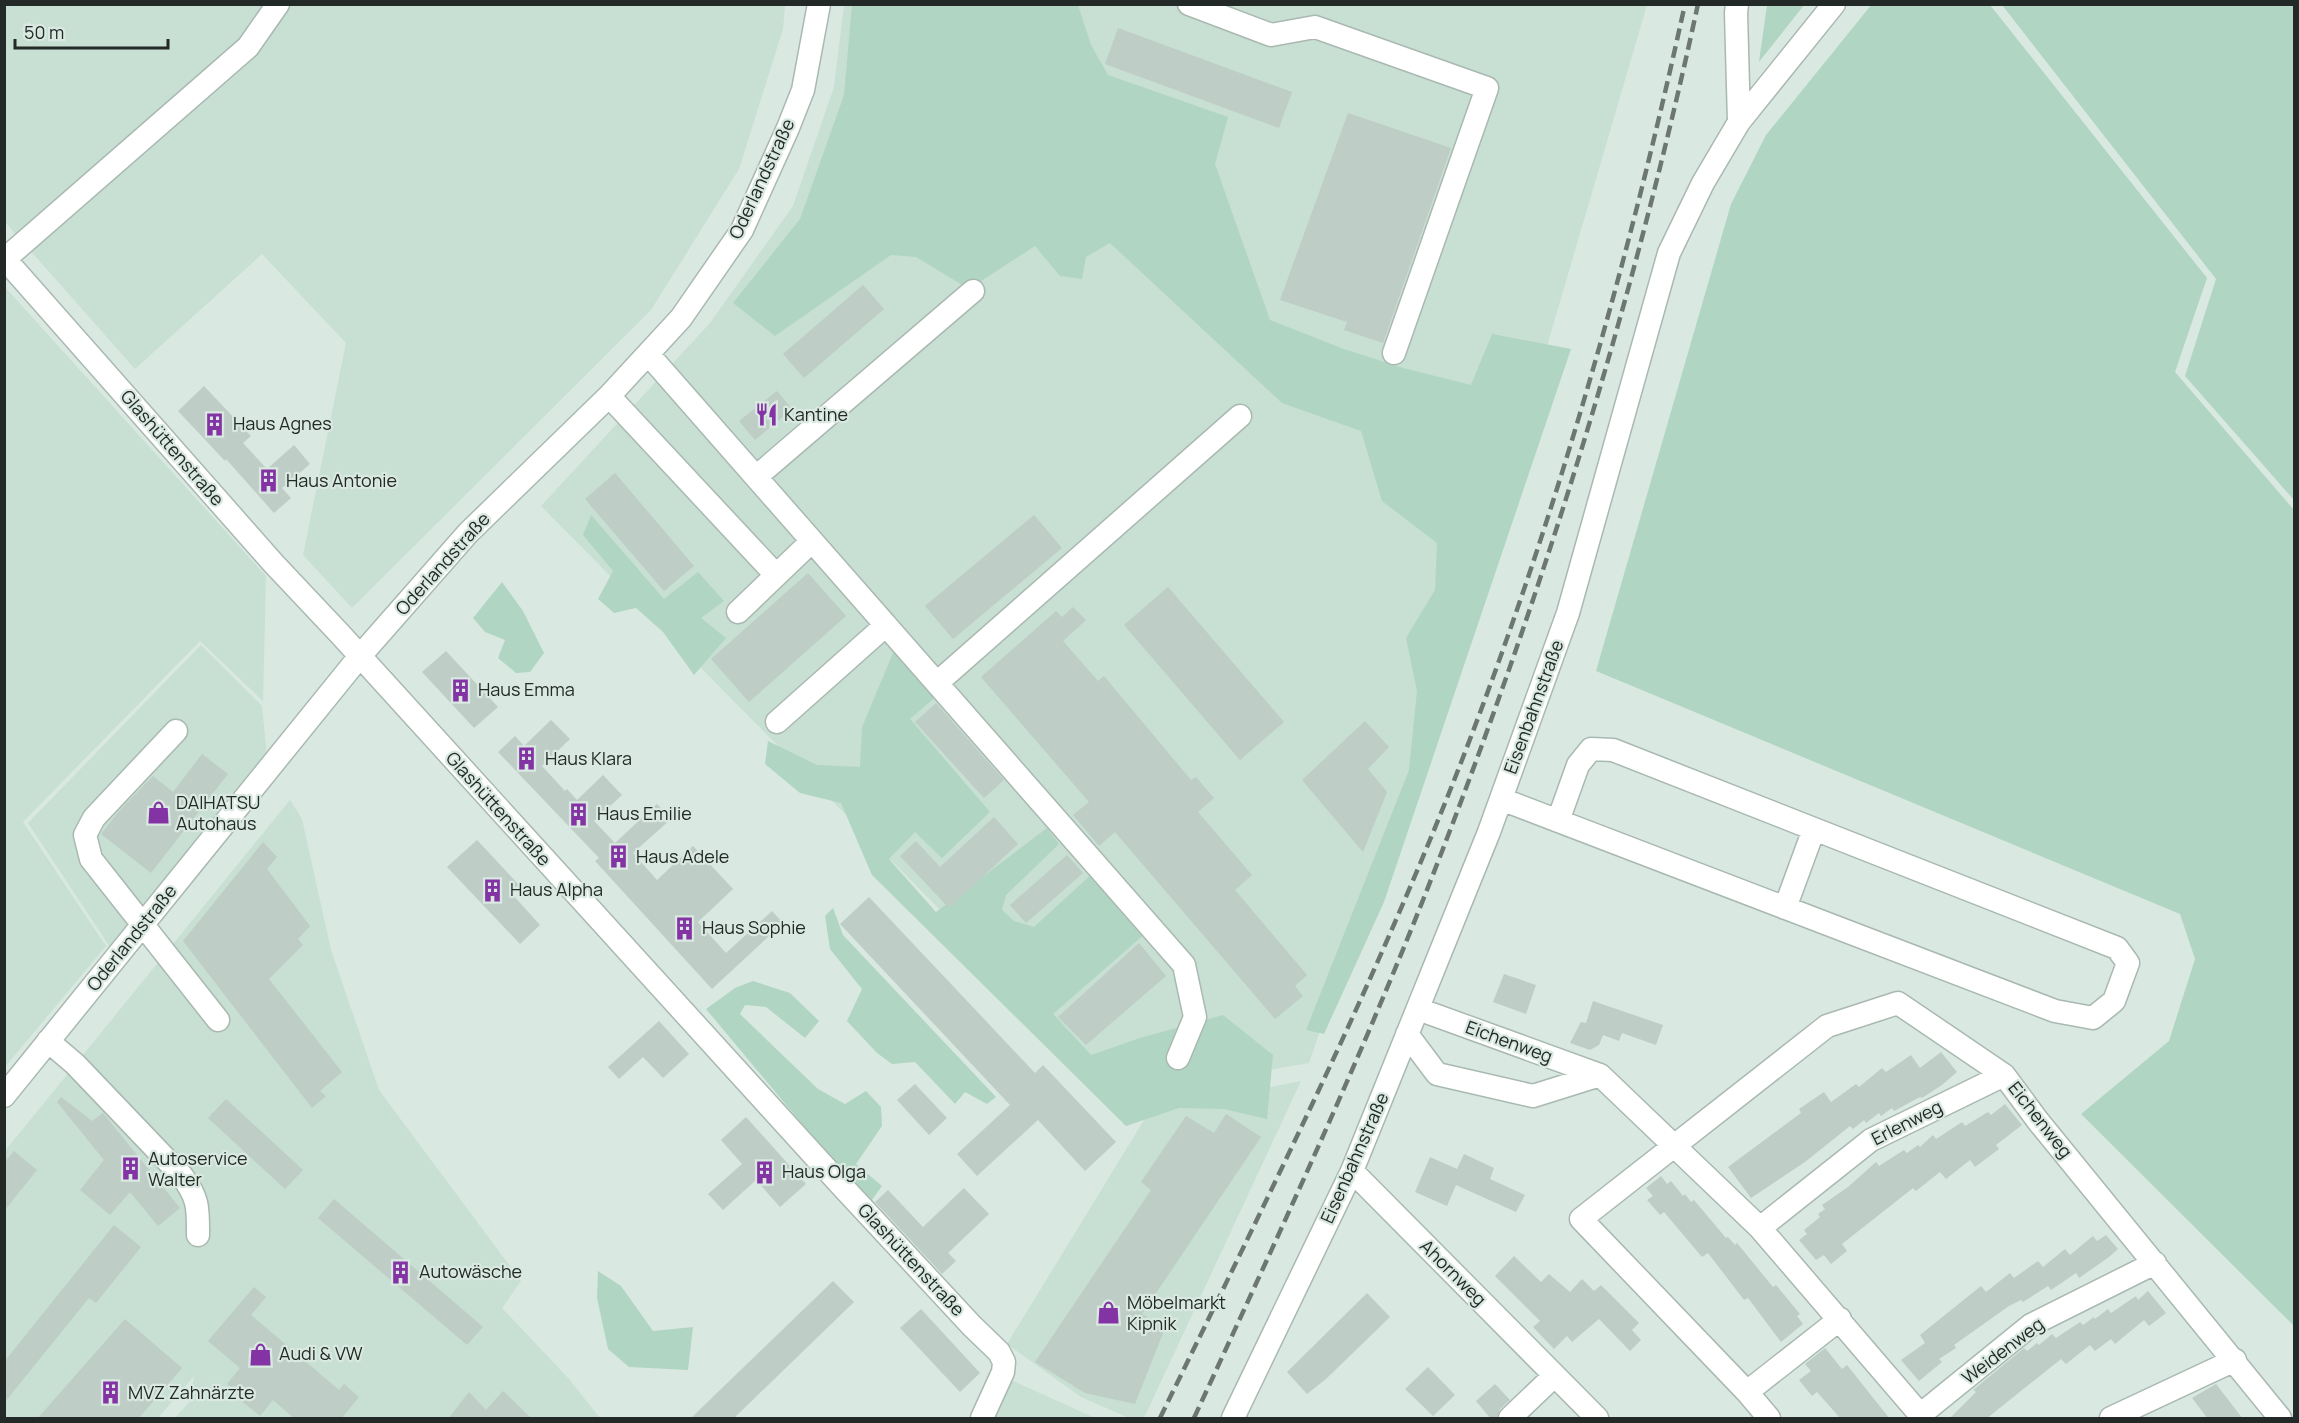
<svg xmlns="http://www.w3.org/2000/svg" width="2299" height="1423" font-family="Manrope,sans-serif">
	<style>
		.built { fill: #c8dfd3 }
		.green { fill: #b1d5c3 }
		.building { fill: #becdc5 }
		.lines { fill: none; stroke-linecap: round; stroke-linejoin: round }
		.minor-casing { stroke: #a9b9b1; stroke-width: 25 }
		.minor { stroke: #fff; stroke-width: 22 }
		.rail { stroke: #6d7772; stroke-width: 4.5; stroke-dasharray: 12 6; stroke-linecap: butt }
		.labels { text-anchor: middle; stroke-width: 4.5; stroke-linejoin: round; paint-order: stroke }
		.street-label { font-size: 18px; fill: #232926; stroke: #d9e9e1 }
		.poi-label { font-size: 18px; fill: #232926; stroke: #d9e9e1; text-anchor: start }
	</style>
	<rect width="100%" height="100%" fill="#d9e9e1"/>
	<!-- built -->
	<path class="built" d="M4,5H785L783,29L739,169L651,310L352,608L303,555L346,343L262,254L135,369L5,222Z
		M844,5H1647L1503,496L1309,1063L1123,1095L541,506L710,323L793,206L834,87Z
		M4,286L266,576L263,701L200,641L23,822L106,946L5,1067Z
		M201,645L262,706L267,757L110,947L28,823Z
		M290,800L302,819L331,950L379,1090L521,1281L502,1308L569,1379L600,1418H175L190,1401L194,1376L158,1418H5V1151Z
		M1301,1081L1144,1418H1129L1081,1397L1007,1344L1149,1112Z
		M1009,1379L1095,1418H992Z"/>
	<!-- green -->
	<path class="green" d="M1872,4L1990,5L2207,278L2175,372L2294,510V1326L2081,1114L2169,1041L2195,959L2180,914L1596,671L1731,204L1766,135Z
		M852,5H1078L1091,45L1108,75L1228,117L1215,164L1270,320L1344,349L1403,368L1471,385L1492,334L1571,349L1384,902L1324,1034L1306,1030L1409,770L1417,691L1406,638L1435,590L1437,543L1382,501L1361,431L1282,403L1110,243L1086,257L1082,279L1060,276L1035,246L969,289L916,257L891,255L775,336L733,303L800,219L844,95Z
		M1767,5H1804L1759,62Z
		M2002,5H2294V500L2185,376L2216,279Z
		M591,515L664,599L698,572L724,601L701,618L726,638L694,675L663,632L636,608L614,613L598,599L613,571L583,535Z
		M502,582L523,611L544,653L530,672L516,673L498,658L505,640L485,632L473,618Z
		M896,646L939,694L910,719L990,812L942,858L915,832L889,859L936,912L1047,828L1059,844L1006,895L1002,910L1014,921L1034,927L1094,872L1147,932L1053,1014L1091,1055L1140,1038L1223,1015L1273,1055L1267,1119L1224,1109L1179,1108L1126,1126L872,875L841,803L800,793L765,764L768,741L817,765L860,767L862,727Z
		M833,908L843,935L996,1097L987,1104L965,1092L955,1104L915,1062L892,1064L877,1053L847,1021L862,989L830,949L825,916Z
		M753,981L790,993L819,1021L805,1038L766,1007L745,1005L740,1014L818,1089L845,1104L866,1091L881,1107L882,1126L856,1164L882,1186L869,1204L706,1009L735,988Z
		M598,1271L621,1286L653,1331L693,1327L688,1370L629,1367L608,1349L597,1298Z"/>
	<!-- building -->
	<path class="building" d="M1118,28L1292,92L1279,128L1105,64Z
		M1348,113L1451,148L1383,343L1344,330L1347,322L1280,300Z
		M863,285L884,309L804,378L783,354Z
		M204,386L251,436L243,443L267,469L294,445L310,464L282,488L291,498L274,513L226,459L225,461L178,411Z
		M777,391L792,409L755,440L739,421Z
		M615,473L694,566L664,591L585,499Z
		M1034,515L1062,548L953,639L925,606Z
		M808,573L846,616L749,702L711,659Z
		M1168,587L1284,722L1240,760L1124,625Z
		M1073,607L1086,620L1063,641L1098,681L1104,676L1191,780L1196,777L1214,798L1198,812L1252,875L1235,890L1307,975L1295,986L1303,996L1275,1019L1115,832L1099,846L1073,815L1089,802L981,677L1056,611L1062,617Z
		M446,651L498,707L474,728L422,672Z
		M936,703L1004,780L984,798L915,722Z
		M551,720L570,739L542,766L565,791L567,789L577,800L603,775L622,795L594,821L615,843L657,804L671,819L633,853L657,880L693,846L733,889L698,922L726,953L772,911L783,923L712,989L595,861L599,858L498,752L515,736L524,746Z
		M1365,721L1389,747L1368,769L1387,792L1363,852L1302,780Z
		M202,754L228,774L151,873L101,834L120,810L153,776L173,792Z
		M994,817L1018,844L949,908L900,856L916,841L940,867Z
		M477,840L520,886L512,894L540,925L520,944L447,867Z
		M263,842L277,857L267,869L310,926L298,939L303,945L269,979L342,1072L320,1091L326,1096L312,1108L183,941Z
		M1067,855L1083,873L1026,923L1010,905Z
		M869,897L1035,1073L1043,1065L1116,1142L1085,1171L1038,1120L977,1176L957,1154L1010,1105L840,924Z
		M1139,943L1166,976L1086,1045L1058,1017Z
		M1504,974L1536,985L1526,1014L1493,1002Z
		M1593,1001L1663,1025L1656,1045L1622,1033L1619,1041L1603,1035L1599,1045L1590,1050L1570,1043L1581,1022L1586,1023Z
		M659,1021L689,1054L663,1078L643,1057L619,1079L608,1067Z
		M1941,1052L1957,1072L1942,1085L1922,1098L1920,1097L1894,1111L1892,1108L1881,1116L1879,1113L1866,1123L1864,1120L1853,1129L1850,1126L1805,1162L1751,1198L1728,1167L1801,1113L1799,1109L1824,1092L1831,1102L1856,1084L1859,1087L1882,1068L1886,1072L1911,1055L1920,1068Z
		M915,1084L947,1118L929,1135L897,1100Z
		M61,1097L92,1121L103,1113L180,1208L158,1226L130,1192L110,1215L80,1190L104,1160L57,1102Z
		M226,1099L303,1170L285,1189L208,1118Z
		M2005,1104L2022,1125L1996,1145L1999,1149L1975,1167L1970,1160L1946,1179L1940,1172L1916,1191L1913,1188L1842,1244L1847,1251L1831,1264L1824,1255L1816,1260L1799,1240L1807,1234L1804,1230L1820,1217L1818,1214L1825,1209L1822,1205L1848,1187L1876,1162L1879,1166L1904,1150L1907,1153L1918,1145L1920,1147L1933,1135L1936,1139L1962,1122L1965,1126L1988,1112L1991,1115Z
		M1226,1114L1261,1137L1142,1314L1165,1328L1135,1404L1085,1393L1035,1362L1151,1190L1141,1182L1186,1116L1214,1133Z
		M746,1117L806,1184L780,1207L756,1180L723,1210L708,1194L742,1164L721,1140Z
		M14,1151L37,1170L4,1211V1163Z
		M1464,1154L1494,1168L1490,1179L1525,1195L1516,1212L1456,1185L1447,1206L1415,1192L1430,1157L1457,1169Z
		M1661,1176L1667,1184L1671,1181L1683,1196L1685,1194L1691,1202L1694,1200L1726,1238L1728,1237L1735,1245L1737,1243L1773,1287L1776,1285L1800,1314L1797,1316L1803,1324L1781,1342L1748,1298L1744,1300L1708,1253L1702,1257L1664,1212L1660,1215L1647,1200L1653,1196L1646,1188Z
		M964,1188L989,1214L948,1253L956,1261L942,1274L875,1202L888,1190L923,1227Z
		M334,1199L483,1327L467,1345L318,1218Z
		M114,1225L141,1247L96,1303L89,1298L4,1403V1362Z
		M2106,1235L2118,1249L2109,1257L2079,1278L2076,1273L2051,1290L2048,1286L2023,1302L2021,1300L2009,1306L1954,1345L1956,1348L1939,1359L1942,1362L1919,1381L1901,1360L1925,1343L1920,1335L1981,1286L1986,1292L2010,1273L2014,1278L2038,1261L2043,1267L2065,1249L2070,1255L2093,1236L2097,1241Z
		M1514,1256L1541,1282L1549,1274L1570,1292L1582,1279L1594,1291L1601,1285L1639,1323L1632,1330L1641,1340L1630,1351L1599,1319L1572,1342L1567,1336L1554,1349L1533,1327L1540,1321L1495,1276Z
		M833,1281L854,1302L733,1419H690Z
		M254,1287L266,1297L251,1315L339,1390L344,1384L359,1397L341,1419H295L273,1400L260,1416L238,1398L240,1395L227,1384L240,1368L208,1341Z
		M2148,1291L2166,1313L2149,1326L2144,1320L2115,1344L2111,1339L2095,1351L2090,1345L2066,1364L2061,1359L1986,1419H1949L1976,1392L1973,1390L2024,1348L2027,1351L2037,1343L2039,1345L2052,1334L2056,1338L2080,1322L2083,1325L2094,1317L2095,1319L2108,1309L2111,1313L2136,1296L2138,1300Z
		M1367,1293L1390,1317L1326,1379L1307,1394L1287,1372Z
		M921,1309L980,1373L960,1392L900,1328Z
		M125,1319L182,1368L138,1419H37Z
		M1825,1348L1842,1369L1847,1365L1890,1419H1841L1817,1392L1812,1396L1799,1380L1811,1371L1805,1364Z
		M1428,1367L1455,1395L1433,1416L1405,1389Z
		M1495,1384L1510,1400L1500,1409L1497,1418L1491,1419L1476,1401Z
		M2216,1384L2243,1419H2208L2192,1398Z
		M503,1391L532,1419H448L469,1392L486,1410Z"/>
	<g class="lines">
		<defs>
			<path id="minor" d="M1189,4L1271,35L1315,27L1487,88L1394,353
				M1737,4L1736,13L1739,122
				M4,258L274,564L340,634L841,1185L972,1326L999,1352L1004,1362L1003,1372L982,1418
				M5,259L248,47L278,4
				M648,354L1184,965L1195,1017L1178,1058
				M609,396L776,575
				M756,477L973,291
				M738,612L812,541
				M937,683L1240,416
				M777,722L886,625
				M176,731L94,818L85,835L91,859L218,1020
				M1501,799L2055,1011L2093,1018L2114,1001L2128,963L2117,948L1613,750L1591,749L1578,765L1558,821
				M1785,908L1814,829
				M1418,1009L1600,1075L1760,1228L1923,1418
				M1407,1034L1437,1074L1533,1096L1600,1075
				M48,1041L75,1064L182,1176C199,1199 198,1208 198,1235
				M4,1096L360,656L468,533L609,396L681,318L742,230L788,128L803,90L819,4
				M1352,1171L1597,1418
				M1760,1228L1871,1140L2004,1075
				M1747,1392L1840,1319
				M1920,1415L2031,1325L2155,1263
				M1233,1418L1352,1171L1489,832L1568,613L1669,253L1703,183L1739,122L1834,4
				M1510,1418L1554,1376
				M1769,1418L1747,1392L1581,1219L1827,1026L1898,1003L2004,1075L2038,1121L2280,1418
				M2111,1418L2235,1360"/>
		</defs>
		<!-- minor casing -->
		<use href="#minor" class="minor-casing"/>
		<!-- minor -->
		<use href="#minor" class="minor"/>
		<!-- rail -->
		<path class="rail" d="M1160,1418C1262,1209 1367,1000 1453,783C1552,532 1627,269 1685,4
			M1194,1418C1273,1247 1353,1076 1423,900C1538,609 1632,310 1698,4"/>
	</g>
	<!-- icons -->
	<defs>
		<symbol id="restaurant-bare" viewBox="-9 -9 18 18"><path d="M-5-6h1v4h1v-4h1v4h1v-4h1v5L-1.5 .5V6h-2V.5L-5-1ZM5-6V6H3V1.5H1.5Q1.5-4 5-6Z" fill="#8333a3" stroke="#d9e9e1" stroke-width="2.5" paint-order="stroke"/></symbol>
		<symbol id="building-bare" viewBox="-9 -9 18 18"><path d="M-4-6H4V6H1V3H-1V6H-4ZM-2.5-4.3h1.7v1.8h-1.7ZM.8-4.3h1.7v1.8H.8ZM-2.5-1h1.7V.8h-1.7ZM.8-1h1.7V.8H.8Z" fill="#8333a3" stroke="#d9e9e1" stroke-width="2.5" paint-order="stroke"/></symbol>
		<symbol id="shop-bare" viewBox="-9 -9 18 18"><path d="M-5-2.5h2.3a2.7 3.5 0 0 1 5.4 0H5L5.5 6h-11ZM-1.5-2.5h3a1.5 2.3 0 0 0-3 0Z" fill="#8333a3" stroke="#d9e9e1" stroke-width="2.5" paint-order="stroke"/></symbol>
	</defs>
	<g fill-rule="evenodd">
		<use href="#restaurant-bare" x="750" y="398" width="33" height="33"/>
		<use href="#building-bare" x="198" y="408" width="33" height="33"/>
		<use href="#building-bare" x="252" y="464" width="33" height="33"/>
		<use href="#building-bare" x="444" y="674" width="33" height="33"/>
		<use href="#building-bare" x="510" y="742" width="33" height="33"/>
		<use href="#shop-bare" x="142" y="796" width="33" height="33"/>
		<use href="#building-bare" x="562" y="798" width="33" height="33"/>
		<use href="#building-bare" x="602" y="840" width="33" height="33"/>
		<use href="#building-bare" x="476" y="874" width="33" height="33"/>
		<use href="#building-bare" x="668" y="912" width="33" height="33"/>
		<use href="#building-bare" x="114" y="1152" width="33" height="33"/>
		<use href="#building-bare" x="748" y="1156" width="33" height="33"/>
		<use href="#building-bare" x="384" y="1256" width="33" height="33"/>
		<use href="#shop-bare" x="1092" y="1296" width="33" height="33"/>
		<use href="#shop-bare" x="244" y="1338" width="33" height="33"/>
		<use href="#building-bare" x="94" y="1376" width="33" height="33"/>
	</g>
	<g class="labels">
		<!-- street labels -->
		<g class="street-label">
			<text transform="translate(762 179) rotate(-65)" y="6">Oderlandstraße</text>
			<text transform="translate(172 448) rotate(49)" y="6">Glashüttenstraße</text>
			<text transform="translate(443 564) rotate(-48)" y="6">Oderlandstraße</text>
			<text transform="translate(1534 707) rotate(-70)" y="6">Eisenbahnstraße</text>
			<text transform="translate(498 809) rotate(48)" y="6">Glashüttenstraße</text>
			<text transform="translate(132 938) rotate(-51)" y="6">Oderlandstraße</text>
			<text transform="translate(1509 1042) rotate(20)" y="6">Eichenweg</text>
			<text transform="translate(2040 1120) rotate(52)" y="6">Eichenweg</text>
			<text transform="translate(1907 1123) rotate(-27)" y="6">Erlenweg</text>
			<text transform="translate(1355 1158) rotate(-66)" y="6">Eisenbahnstraße</text>
			<text transform="translate(911 1260) rotate(47)" y="6">Glashüttenstraße</text>
			<text transform="translate(1453 1273) rotate(45)" y="6">Ahornweg</text>
			<text transform="translate(2003 1351) rotate(-37)" y="6">Weidenweg</text>
		</g>
		<!-- poi labels -->
		<g class="poi-label">
			<text x="784" y="421">Kantine</text>
			<text x="233" y="430">Haus Agnes</text>
			<text x="286" y="487">Haus Antonie</text>
			<text x="478" y="696">Haus Emma</text>
			<text x="545" y="765">Haus Klara</text>
			<text x="176" y="809">DAIHATSU<tspan x="176" dy="21">Autohaus</tspan></text>
			<text x="597" y="820">Haus Emilie</text>
			<text x="636" y="863">Haus Adele</text>
			<text x="510" y="896">Haus Alpha</text>
			<text x="702" y="934">Haus Sophie</text>
			<text x="148" y="1165">Autoservice<tspan x="148" dy="21">Walter</tspan></text>
			<text x="782" y="1178">Haus Olga</text>
			<text x="419" y="1278">Autowäsche</text>
			<text x="1127" y="1309">Möbelmarkt<tspan x="1127" dy="21">Kipnik</tspan></text>
			<text x="279" y="1360">Audi &amp; VW</text>
			<text x="128" y="1399">MVZ Zahnärzte</text>
		</g>
	</g>
	<!-- border -->
	<rect width="2299" height="1423" fill="none" stroke="#232926" stroke-width="12"/>
	<!-- scale -->
	<path d="M15 39v9h153v-9" fill="none" stroke="#232926" stroke-width="3"/>
	<text x="24" y="39" font-size="18" fill="#232926" stroke="#d9e9e1" stroke-width="4.5" paint-order="stroke">50 m</text>
</svg>
